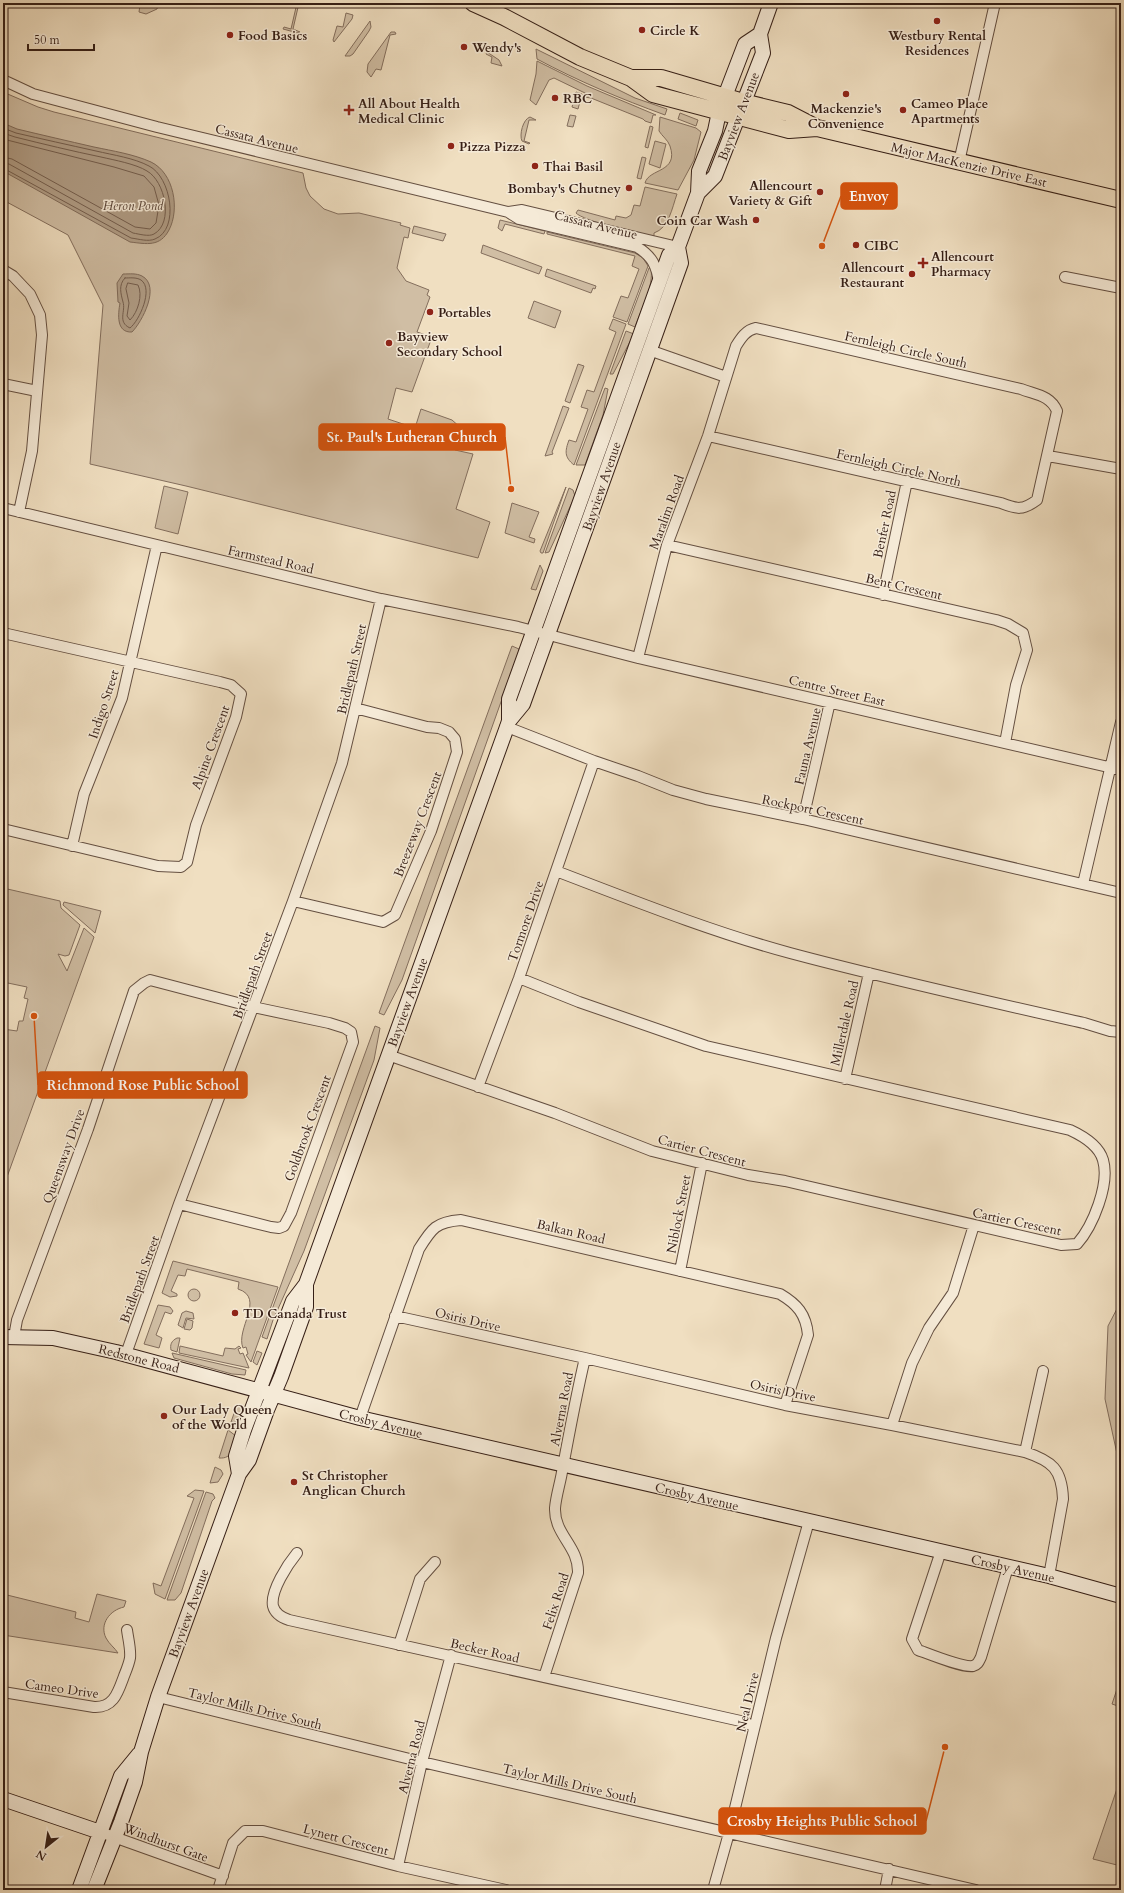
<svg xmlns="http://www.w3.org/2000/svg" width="1124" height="1893" font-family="Cardo,serif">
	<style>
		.green { fill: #d0bea4; stroke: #836e5d }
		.water { fill: #b19e87; stroke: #806b5a }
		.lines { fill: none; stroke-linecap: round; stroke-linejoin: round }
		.shore { stroke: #745e4e; stroke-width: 1 }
		.street-casing { stroke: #644f41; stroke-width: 12 }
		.secondary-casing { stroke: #361f16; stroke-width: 16 }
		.primary-casing { stroke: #361f16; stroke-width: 18 }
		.street { stroke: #f5ead7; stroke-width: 10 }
		.secondary { stroke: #f5ead7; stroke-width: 14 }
		.primary { stroke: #f0dfc1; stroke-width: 16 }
		.poi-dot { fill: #8f2418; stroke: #f5ead7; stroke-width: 1.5 }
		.labels { text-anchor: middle; stroke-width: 3; stroke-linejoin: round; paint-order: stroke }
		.poi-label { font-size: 13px; font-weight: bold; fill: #361f16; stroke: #f5ead7; text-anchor: start }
		.street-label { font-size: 13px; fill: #361f16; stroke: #f5ead7 }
		.park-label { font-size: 13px; font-style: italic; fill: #5c473a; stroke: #f5ead7 }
		.leader { fill: none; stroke: #d6530d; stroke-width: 1.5 }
		.callout-dot { fill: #d6530d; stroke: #f5ead7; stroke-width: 1.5 }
		.callout { fill: #d6530d; stroke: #d6530d; stroke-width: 1.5 }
		.callout-label { font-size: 14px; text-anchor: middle; font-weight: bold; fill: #fff }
	</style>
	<rect width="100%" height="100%" fill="#f0dfc1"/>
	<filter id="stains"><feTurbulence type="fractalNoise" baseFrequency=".005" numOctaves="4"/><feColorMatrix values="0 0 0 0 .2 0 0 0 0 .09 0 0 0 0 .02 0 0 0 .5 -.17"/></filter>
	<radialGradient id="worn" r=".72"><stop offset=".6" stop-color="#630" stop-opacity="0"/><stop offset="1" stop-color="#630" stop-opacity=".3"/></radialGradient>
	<!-- green -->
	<path class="green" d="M131,3H146L158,6L157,9L146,14L139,12L140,5Z
		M297,3H299L293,29L300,32L298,33L283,29L284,27L291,29Z
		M346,13L353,15L352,19L334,42L333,40L337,26L343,27Z
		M370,21L371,27L369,31L353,54L350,56H345Z
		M391,32H395L396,34L390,35L381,70L376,69L371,77L367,72L368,64Z
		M536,49L635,98L667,109L665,115C621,99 578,81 537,59Z
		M487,52L499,60L502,66L491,63L492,57L486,54Z
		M537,61L587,86L656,115H653L651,123L645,121L643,119L591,98L584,97L585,93L554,78L549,80L536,105L530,100L536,74Z
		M3,92L38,107L54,112L303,173L306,188L310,196L324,209L338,214L359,213L401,223L400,225L410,228L408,238L404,237L397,268L406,281L429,290L427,295L430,297L417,332L432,337L412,392L396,388L388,419L415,428L421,409L452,420L461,428L459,447L456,446L455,450L473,454L456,509L490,522L478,558L186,486L90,464L103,305L68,235L3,200Z
		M576,92L582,94L578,109L572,107Z
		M680,113L698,120L696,126L678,119Z
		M570,115L576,116L573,127L567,126Z
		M530,117L536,120H529L524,141L530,143L529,144L522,141C519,135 523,119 530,117Z
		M660,117L696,128L701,132L694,160L678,190L645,183C649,168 679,173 670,146C668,140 662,136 659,131Z
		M650,126L653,127L648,148L645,147Z
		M655,141L666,144L660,168L649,164Z
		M642,157L646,158L641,179L637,178Z
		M645,187L677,194C672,208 669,228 654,233V236C645,238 582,220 576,213L578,210L615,220L616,216L626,218L631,215L634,205L640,206Z
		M500,220L545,231L544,234L505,224L502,231L498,228Z
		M414,226L446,234L443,241L412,233Z
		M547,232L635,253L643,258L648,266L627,322L613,317L621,296L628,298L639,269L632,266L635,256L547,234Z
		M483,245L542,267L539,274L481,253Z
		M649,268H651C654,287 641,309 635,327L628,324Z
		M547,269L596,286L595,289L593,288L591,293L545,276Z
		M534,301L561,311L555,328L528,318Z
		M613,319L626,324L574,465C564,457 565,451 569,440L576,442L588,409L581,407L587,390L594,392L616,332L609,329Z
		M626,331L634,334L613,374H610Z
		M578,364L584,366L570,403L565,401Z
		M605,388L608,389L603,415L585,465H576Z
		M563,406L569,408L552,452L553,454L545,456Z
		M164,486L188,492L178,534L155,528Z
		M566,487L543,553H541L540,551Z
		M569,488L573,490L575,496L549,552L545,553Z
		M512,503L539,512L529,537L535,539L534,543L505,533Z
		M540,565L543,571L536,590L531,589Z
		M512,646L519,649L518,654L402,980L384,1015L379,1013Z
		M3,888L60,901L61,908L80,925L69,955L65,956L58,954L67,971L84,928L94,937L3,1188V1029L17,1031L19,1021H23L28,999L24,998L27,987L3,982Z
		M64,902L101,911L95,933L63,905Z
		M375,1026L380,1028L374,1060L304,1251L273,1320L267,1339L262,1337Z
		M173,1261L278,1287L251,1362L246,1355L248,1354L246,1347L243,1348C235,1329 266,1298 238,1289L239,1282L187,1269L185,1276L178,1275L171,1291L177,1294V1296L170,1297L162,1293Z
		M188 1295a6 6 0 1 1 12 0a6 6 0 1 1-12 0Z
		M1121,1301V1472L1105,1399L1108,1326Z
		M158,1305L170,1307L173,1311L171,1314L165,1312L156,1335L162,1338L159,1348L144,1344Z
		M186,1311L193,1313L194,1319L186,1318L183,1328L178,1325L182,1313Z
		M187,1319L193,1321L192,1328L190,1330L184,1329Z
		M177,1338H180L177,1352L171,1350C170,1345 171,1341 177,1338Z
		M180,1346L223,1356L225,1348L235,1349L239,1346L241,1348L238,1349L240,1354L243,1353L249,1368L179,1353Z
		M257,1351L262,1353L257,1365L253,1362Z
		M172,1353L246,1370L245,1375L232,1374L174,1358Z
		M237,1405L245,1408L241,1421L231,1422Z
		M228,1430L236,1436C232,1448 233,1459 219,1458Z
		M215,1467L221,1470L223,1474L218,1482L210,1483Z
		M195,1490L204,1491L165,1599L155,1594L153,1583L161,1586L194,1498L187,1496Z
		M206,1492L213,1494L215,1498L212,1501L181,1593L175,1600H167Z
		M3,1594L76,1612L75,1618L89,1622L97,1594L126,1601L124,1607C110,1610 99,1624 106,1638C109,1644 115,1648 118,1653L3,1635Z
		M1117,1689L1121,1690V1707L1112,1704Z
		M1121,1777V1866L1093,1859Z"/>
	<!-- water -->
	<path class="water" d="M3,123L17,129C42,135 68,141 94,147C113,151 133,154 151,162C174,173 180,209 169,230C160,247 147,244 130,242L3,171Z
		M123,274C130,274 136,273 142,276C161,286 142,322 132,332C116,333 118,314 120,303L118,302L117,283Z"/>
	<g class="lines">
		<!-- shore -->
		<path class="shore" d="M3,128L16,133C42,139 69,145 96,151C113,155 134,158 149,166C171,177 180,229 155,239C148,242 139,239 131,238L3,168
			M3,133L15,137C43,144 72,151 101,157C114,160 136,164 147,171C165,181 174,223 154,234C149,237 139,234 133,233L9,164L3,163
			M3,139L114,167L144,176L154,187L159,205L156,223L150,229L135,227L12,159L3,157
			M125,278C130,278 136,277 141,280C154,289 139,321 130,328C117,322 126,311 123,302C121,294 118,285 125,278Z
			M128,283L138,285C143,295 138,312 130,320L127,316L129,303L126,289Z"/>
		<defs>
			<path id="street" d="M3,80L33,94L157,127L508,212L519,219L637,247C652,256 657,266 659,283
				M959,162L995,3
				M508,212L522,210L678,247
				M3,270L13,276L30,294L40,315L42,335L32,451L19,512
				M1065,277L1121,288
				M649,350L726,377
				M3,384L37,391
				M1048,456L1121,469
				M3,508L381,599L518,627L638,658L1121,770
				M667,545L996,620L1008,624L1023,633L1027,650L1016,685L1005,743
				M883,595L907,481
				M3,633L220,682L231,685L241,694L236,717L196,825L187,862L181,867L158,866L3,829
				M638,658L667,545L708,436L736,346C741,338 746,330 756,328L1021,389C1036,395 1050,395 1057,411L1037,500C1022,511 1017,509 1001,503L708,436
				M507,727L594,761L638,776L673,790L706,799L803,819L1121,893
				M803,819L830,702
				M72,846L84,794L122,698L157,545
				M556,871C632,900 712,932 790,953C887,979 986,1001 1084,1023L1110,1031L1121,1032
				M1083,884L1121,722
				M293,901L383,922L395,915L431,831L457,752L455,739L449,732L439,728L427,727L355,708
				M388,1055L555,1113L652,1151L748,1175L785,1181L1061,1245L1077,1244C1093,1226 1110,1184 1103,1160C1099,1146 1083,1136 1070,1130L706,1046L579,1002L519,978
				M845,1079L869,973
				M478,1087L519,978L594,761
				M680,1271L702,1163
				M395,1316L585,1358L785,1405L892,1425L1025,1452C1052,1461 1062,1469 1063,1499L1049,1576
				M14,1337L17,1320L88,1129L134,991L144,983L150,980L253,1007L329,1023L345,1028L351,1032L353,1042L291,1213L284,1226L279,1228L271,1227L179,1204
				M126,1354L179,1204L293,901L342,763L381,599
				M360,1418L419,1249C432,1228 436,1222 461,1220L780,1294C797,1304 806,1314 808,1335L785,1405
				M892,1425L912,1363L929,1328L953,1293L974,1225
				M1025,1452L1043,1371
				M941,1551L912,1639L918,1650C929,1654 963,1668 973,1666C978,1665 979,1661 981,1657L1008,1567
				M297,1553C288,1564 270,1591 273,1606C275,1614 283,1618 289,1620L745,1722L754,1727
				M399,1645L420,1579L435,1562
				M544,1677L578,1573C579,1546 554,1535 555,1508C556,1496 560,1484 562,1472C569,1434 576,1396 585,1358
				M3,1692L94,1707C114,1708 118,1692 124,1676C126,1671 129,1664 130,1658C131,1649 128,1638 127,1630
				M158,1697L422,1762L976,1890
				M100,1832L223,1876
				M398,1866L422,1762L451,1655
				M218,1890L233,1843L245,1831H263L398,1866L506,1890
				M713,1890L729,1833L776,1638L809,1521
				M885,1890L889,1869"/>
			<path id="secondary" d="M698,193L715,176L763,53L760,34L771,3
				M509,721V699L669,255L678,247L698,193L699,171L715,131L719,112L745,44L760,34
				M3,1337L53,1338L116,1352L360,1418L1049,1576L1121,1596
				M239,1474L236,1456L244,1430L293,1301L306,1284L507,727L509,721L523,704L681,263L678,247
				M3,1799L100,1832
				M79,1890L121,1776L139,1754
				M94,1890L121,1822L135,1782L141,1752L158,1697L239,1474L249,1460L267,1410L281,1377L306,1307V1284"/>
			<path id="primary" d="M473,3L504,17L580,57L631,78L653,94L789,130L817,128
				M631,78H661L743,102L788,113L817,128L1121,200"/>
		</defs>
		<!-- street casing -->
		<use href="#street" class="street-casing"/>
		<!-- secondary casing -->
		<use href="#secondary" class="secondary-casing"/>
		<!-- primary casing -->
		<use href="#primary" class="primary-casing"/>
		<!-- street -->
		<use href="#street" class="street"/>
		<!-- secondary -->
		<use href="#secondary" class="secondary"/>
		<!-- primary -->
		<use href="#primary" class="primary"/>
	</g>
	<!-- markers -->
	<g class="poi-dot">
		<circle cx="937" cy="21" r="4"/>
		<circle cx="642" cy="30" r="4"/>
		<circle cx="230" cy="35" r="4"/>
		<circle cx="464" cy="47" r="4"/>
		<circle cx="846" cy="94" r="4"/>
		<circle cx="555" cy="98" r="4"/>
		<path d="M347 104h4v4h4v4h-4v4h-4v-4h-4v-4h4z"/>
		<circle cx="903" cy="110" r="4"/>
		<circle cx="451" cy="146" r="4"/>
		<circle cx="535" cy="166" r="4"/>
		<circle cx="629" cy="188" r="4"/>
		<circle cx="820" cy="192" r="4"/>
		<circle cx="756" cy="220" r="4"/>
		<circle cx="856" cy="245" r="4"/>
		<path d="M921 257h4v4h4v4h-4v4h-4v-4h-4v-4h4z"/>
		<circle cx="912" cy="274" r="4"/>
		<circle cx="430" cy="312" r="4"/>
		<circle cx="389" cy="343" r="4"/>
		<circle cx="235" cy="1313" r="4"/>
		<circle cx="164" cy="1416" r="4"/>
		<circle cx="294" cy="1482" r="4"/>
	</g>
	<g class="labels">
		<!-- poi labels -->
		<g class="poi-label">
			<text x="650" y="35">Circle K</text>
			<text x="238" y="40">Food Basics</text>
			<text x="937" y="40" text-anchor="middle">Westbury Rental<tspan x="937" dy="15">Residences</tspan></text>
			<text x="472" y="52">Wendy's</text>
			<text x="563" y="103">RBC</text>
			<text x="358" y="108">All About Health<tspan x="358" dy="15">Medical Clinic</tspan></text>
			<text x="911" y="108">Cameo Place<tspan x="911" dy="15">Apartments</tspan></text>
			<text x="846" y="113" text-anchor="middle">Mackenzie's<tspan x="846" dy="15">Convenience</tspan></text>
			<text x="459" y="151">Pizza Pizza</text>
			<text x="543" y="171">Thai Basil</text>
			<text x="812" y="190" text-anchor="end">Allencourt<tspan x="812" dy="15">Variety &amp; Gift</tspan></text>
			<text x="621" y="193" text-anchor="end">Bombay's Chutney</text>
			<text x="748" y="225" text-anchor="end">Coin Car Wash</text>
			<text x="864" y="250">CIBC</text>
			<text x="931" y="261">Allencourt<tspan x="931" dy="15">Pharmacy</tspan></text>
			<text x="904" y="272" text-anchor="end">Allencourt<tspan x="904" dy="15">Restaurant</tspan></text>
			<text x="438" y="317">Portables</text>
			<text x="397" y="341">Bayview<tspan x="397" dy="15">Secondary School</tspan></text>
			<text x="243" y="1318">TD Canada Trust</text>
			<text x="172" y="1414">Our Lady Queen<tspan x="172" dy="15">of the World</tspan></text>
			<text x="302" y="1480">St Christopher<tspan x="302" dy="15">Anglican Church</tspan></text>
		</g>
		<!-- street labels -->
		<g class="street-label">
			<text transform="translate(738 116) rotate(-69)" y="5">Bayview Avenue</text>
			<text transform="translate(257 138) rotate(14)" y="5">Cassata Avenue</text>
			<text transform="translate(969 164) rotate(13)" y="5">Major MacKenzie Drive East</text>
			<text transform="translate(596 224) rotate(14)" y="5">Cassata Avenue</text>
			<text transform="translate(906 349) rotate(13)" y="5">Fernleigh Circle South</text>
			<text transform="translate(899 467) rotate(13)" y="5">Fernleigh Circle North</text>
			<text transform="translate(601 486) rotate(-71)" y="5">Bayview Avenue</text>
			<text transform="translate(666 512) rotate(-70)" y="5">Maralim Road</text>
			<text transform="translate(884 524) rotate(-78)" y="5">Benfer Road</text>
			<text transform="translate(271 559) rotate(13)" y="5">Farmstead Road</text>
			<text transform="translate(904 586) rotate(13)" y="5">Bent Crescent</text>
			<text transform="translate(351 669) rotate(-77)" y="5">Bridlepath Street</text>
			<text transform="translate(837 690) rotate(13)" y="5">Centre Street East</text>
			<text transform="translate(103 704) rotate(-72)" y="5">Indigo Street</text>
			<text transform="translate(807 746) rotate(-77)" y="5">Fauna Avenue</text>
			<text transform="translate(210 747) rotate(-70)" y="5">Alpine Crescent</text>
			<text transform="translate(813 809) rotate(12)" y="5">Rockport Crescent</text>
			<text transform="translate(417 824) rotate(-69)" y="5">Breezeway Crescent</text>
			<text transform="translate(525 921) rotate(-71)" y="5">Tormore Drive</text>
			<text transform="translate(252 975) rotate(-70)" y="5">Bridlepath Street</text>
			<text transform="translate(407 1002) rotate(-70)" y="5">Bayview Avenue</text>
			<text transform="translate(844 1023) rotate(-77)" y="5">Millerdale Road</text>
			<text transform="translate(307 1128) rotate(-70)" y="5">Goldbrook Crescent</text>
			<text transform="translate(702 1150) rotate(15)" y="5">Cartier Crescent</text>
			<text transform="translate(63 1156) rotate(-70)" y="5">Queensway Drive</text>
			<text transform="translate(678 1214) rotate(-79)" y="5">Niblock Street</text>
			<text transform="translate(1017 1221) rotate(12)" y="5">Cartier Crescent</text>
			<text transform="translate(571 1231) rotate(13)" y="5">Balkan Road</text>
			<text transform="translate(139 1279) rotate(-70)" y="5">Bridlepath Street</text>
			<text transform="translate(468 1319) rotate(13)" y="5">Osiris Drive</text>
			<text transform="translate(139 1358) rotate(14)" y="5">Redstone Road</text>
			<text transform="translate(783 1390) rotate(12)" y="5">Osiris Drive</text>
			<text transform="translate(561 1409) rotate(-79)" y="5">Alverna Road</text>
			<text transform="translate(381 1423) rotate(14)" y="5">Crosby Avenue</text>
			<text transform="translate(697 1496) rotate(13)" y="5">Crosby Avenue</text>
			<text transform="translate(1013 1568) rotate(13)" y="5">Crosby Avenue</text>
			<text transform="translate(555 1601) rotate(-72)" y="5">Felix Road</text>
			<text transform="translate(188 1613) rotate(-70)" y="5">Bayview Avenue</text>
			<text transform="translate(485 1650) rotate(13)" y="5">Becker Road</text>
			<text transform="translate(62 1688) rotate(8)" y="5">Cameo Drive</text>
			<text transform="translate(747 1702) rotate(-77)" y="5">Neal Drive</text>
			<text transform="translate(255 1708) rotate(14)" y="5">Taylor Mills Drive South</text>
			<text transform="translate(411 1757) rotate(-76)" y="5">Alverna Road</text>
			<text transform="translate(570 1783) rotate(13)" y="5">Taylor Mills Drive South</text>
			<text transform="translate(346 1839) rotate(15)" y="5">Lynett Crescent</text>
			<text transform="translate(166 1842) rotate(20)" y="5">Windhurst Gate</text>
		</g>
		<!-- park labels -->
		<g class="park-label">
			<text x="133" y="210">Heron Pond</text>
		</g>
	</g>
	<!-- callouts -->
	<path class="leader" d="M822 246L841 196M511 489L505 437M34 1016L38 1085M945 1747L926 1821"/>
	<g class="callout-dot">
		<circle cx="822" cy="246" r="4"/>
		<circle cx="511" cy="489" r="4"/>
		<circle cx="34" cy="1016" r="4"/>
		<circle cx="945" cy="1747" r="4"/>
	</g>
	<g class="callout">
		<rect x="841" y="183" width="56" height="26" rx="4"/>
		<rect x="319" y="424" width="186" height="26" rx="4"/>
		<rect x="38" y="1072" width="209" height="26" rx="4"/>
		<rect x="719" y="1808" width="207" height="26" rx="4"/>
	</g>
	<g class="callout-label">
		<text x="869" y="201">Envoy</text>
		<text x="412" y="442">St. Paul's Lutheran Church</text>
		<text x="143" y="1090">Richmond Rose Public School</text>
		<text x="822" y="1826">Crosby Heights Public School</text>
	</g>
	<!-- margin -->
	<rect width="1124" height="1893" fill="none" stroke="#f0dfc1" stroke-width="16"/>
	<rect x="4" y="4" width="1116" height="1885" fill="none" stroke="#361f16" stroke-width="2"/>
	<rect x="8" y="8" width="1108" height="1877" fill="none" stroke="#361f16"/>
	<!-- north arrow -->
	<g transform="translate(46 1847) rotate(210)" stroke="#f5ead7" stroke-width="3" paint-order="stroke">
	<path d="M0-3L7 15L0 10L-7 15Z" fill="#361f16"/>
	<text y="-6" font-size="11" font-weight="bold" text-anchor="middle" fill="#361f16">N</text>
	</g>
	<!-- scale -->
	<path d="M28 44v6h66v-6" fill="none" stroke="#361f16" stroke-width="2"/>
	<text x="34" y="44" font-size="12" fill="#361f16" stroke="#f5ead7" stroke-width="3" paint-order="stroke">50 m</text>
	<rect width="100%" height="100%" filter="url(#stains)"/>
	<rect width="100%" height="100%" fill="url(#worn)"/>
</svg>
